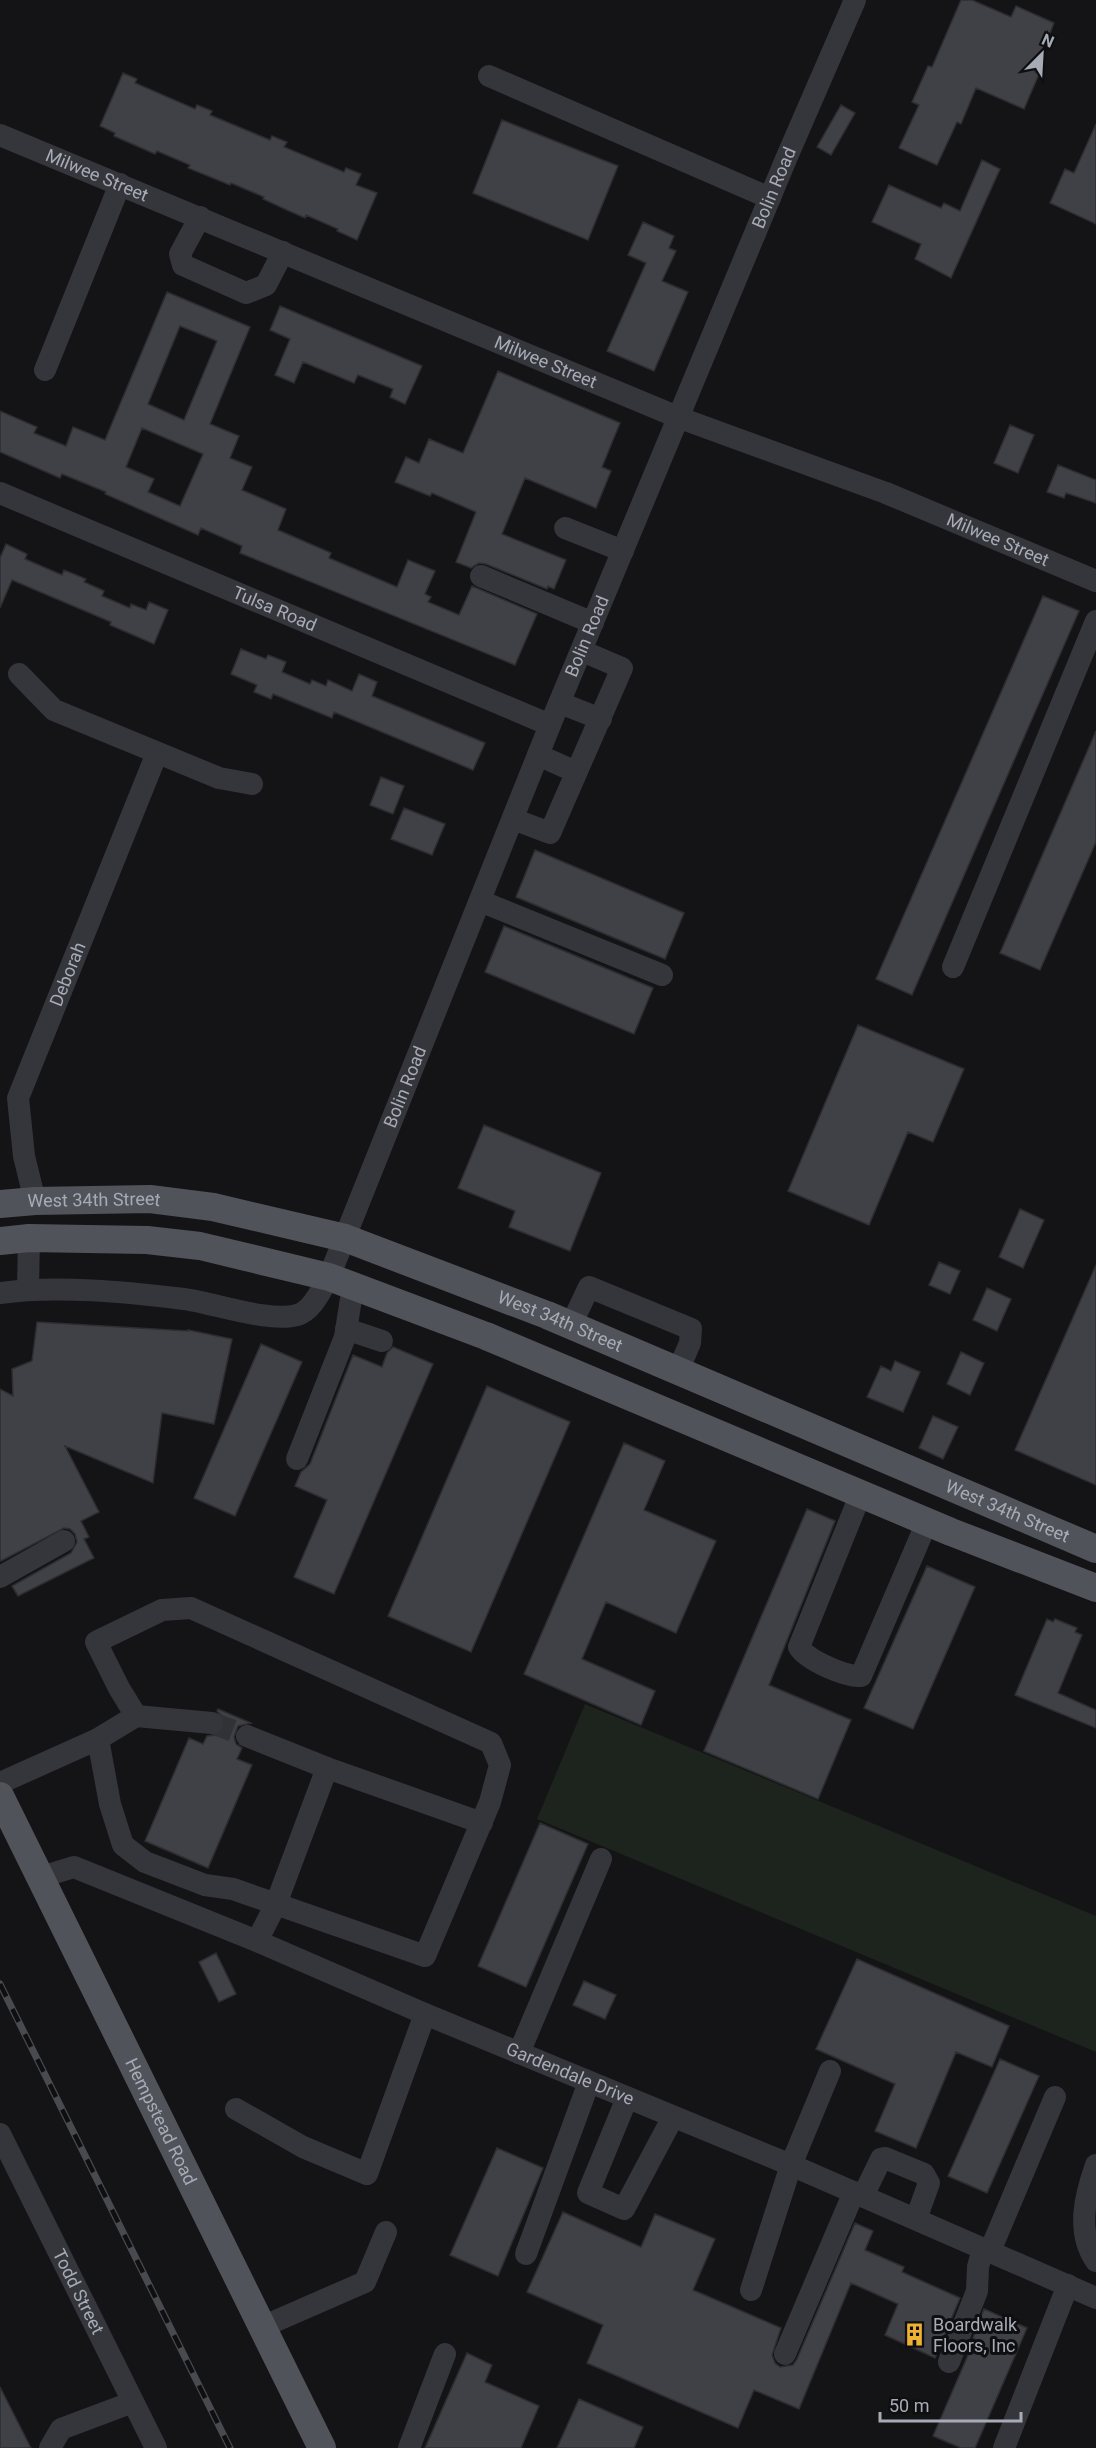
<svg xmlns="http://www.w3.org/2000/svg" width="1096" height="2448" font-family="Roboto,sans-serif">
	<style>
		.green { fill: #1c241d }
		.building { fill: #404146; stroke: #2e2e32; stroke-width: 1.5; fill-rule: evenodd }
		.lines { fill: none; stroke-linecap: round; stroke-linejoin: round }
		.minor-tunnel { stroke: #313236; stroke-width: 22; stroke-dasharray: 22 11; stroke-linecap: butt }
		.minor { stroke: #35363b; stroke-width: 22 }
		.major { stroke: #51535a; stroke-width: 28 }
		.rail-casing { stroke: #484a50; stroke-width: 7 }
		.rail { stroke: #0f0f11; stroke-width: 4.5; stroke-dasharray: 14; stroke-linecap: butt }
		.labels { text-anchor: middle; stroke-width: 6; stroke-linejoin: round; paint-order: stroke }
		.street-label { font-size: 18px; fill: #a6abb6; stroke: #0f0f11 }
		.poi-label { font-size: 18px; fill: #a6abb6; stroke: #0f0f11; text-anchor: start }
	</style>
	<rect width="100%" height="100%" fill="#141416"/>
	<!-- green -->
	<path class="green" d="M585,1704L1096,1916V2052L537,1819Z"/>
	<!-- building -->
	<path class="building" d="M961,0H972L1011,17L1016,6L1054,23L1035,72L1039,74L1024,109L976,88L961,124L957,122L937,165L899,148L919,105L912,102L928,66L932,67Z
		M123,73L137,79L135,83L195,109L197,105L212,111L210,115L270,140L272,136L287,142L284,147L344,172L346,168L361,174L356,185L377,193L357,240L337,231L338,229L306,215L305,218L287,210L263,199L264,197L231,183L230,185L188,168L190,165L157,151L155,154L114,136L115,133L100,126Z
		M841,105L855,113L831,155L817,147Z
		M502,120L618,166L588,240L473,193Z
		M1096,124V224L1050,203L1065,169L1074,173Z
		M982,160L1000,169L951,278L915,259L921,244L872,222L889,185L941,208L944,203L960,211Z
		M643,222L674,236L669,248L676,251L662,281L688,292L654,371L607,351L646,263L628,255Z
		M167,292L250,327L210,424L239,436L230,458L252,467L242,490L286,509L278,530L331,553L329,558L397,587L408,560L435,571L425,594L431,597L428,602L459,615L472,586L537,614L515,665L240,553L242,546L201,528L198,535L105,494L106,492L62,474L60,478L0,452V411L37,427L34,433L66,446L73,427L105,440ZM180,326L217,341L184,420L148,404ZM142,428L203,454L180,506L148,492L154,479L126,467Z
		M280,306L422,366L405,404L390,397L393,389L358,375L354,383L303,362L294,383L275,375L290,339L270,330Z
		M498,371L620,423L602,467L611,471L596,508L525,478L502,534L566,560L554,589L548,586L547,589L486,564L479,563L471,568L456,562L476,512L432,493L430,496L395,482L406,457L419,463L429,439L463,453Z
		M1010,425L1034,435L1018,473L994,463Z
		M1058,465L1096,480V503L1066,493L1064,498L1047,492Z
		M6,544L27,554L25,559L62,575L64,570L86,579L84,582L104,591L102,596L130,608L131,604L146,610L149,602L168,610L154,644L110,625L111,622L12,580L0,608V558Z
		M1043,596L1079,611L912,995L876,979Z
		M241,649L266,659L268,655L286,662L282,672L310,684L312,680L326,686L328,680L352,691L359,674L377,682L372,696L485,743L473,770L334,712L332,718L273,694L271,699L254,692L257,685L231,674Z
		M1096,731V842L1040,970L1000,953Z
		M381,777L404,786L393,814L370,805Z
		M404,808L445,824L432,855L391,839Z
		M535,850L684,913L665,959L516,897Z
		M504,926L653,988L634,1034L485,972Z
		M858,1025L964,1069L933,1142L908,1132L869,1225L788,1191Z
		M484,1125L601,1173L570,1251L509,1227L515,1211L458,1188Z
		M1020,1209L1044,1220L1023,1268L999,1257Z
		M939,1262L960,1271L950,1294L929,1285Z
		M1096,1265V1485L1015,1450Z
		M987,1288L1011,1299L997,1331L973,1320Z
		M37,1322L188,1331V1330L232,1339L214,1424L162,1413L153,1483L65,1446L99,1512L81,1521L89,1537L84,1539L94,1558L18,1596L12,1586L71,1553L77,1542L75,1534L70,1529L64,1528L1,1561L0,1559V1389L13,1396L12,1369L32,1361Z
		M261,1344L302,1362L235,1516L194,1498Z
		M393,1347L433,1364L334,1594L294,1577L327,1500L295,1486L301,1472L310,1464L353,1355L382,1367L387,1353Z
		M961,1352L984,1363L970,1395L947,1384Z
		M895,1361L920,1372L903,1412L867,1397L881,1366L891,1371Z
		M487,1386L570,1422L471,1652L388,1616Z
		M933,1416L958,1427L943,1459L919,1448Z
		M624,1443L665,1461L644,1510L716,1541L676,1633L606,1602L582,1659L655,1691L641,1725L524,1674Z
		M807,1509L835,1521L769,1685L851,1720L818,1799L704,1751Z
		M927,1566L975,1587L913,1729L864,1708Z
		M1047,1619L1053,1622L1055,1619L1077,1628L1075,1632L1082,1635L1058,1693L1096,1710V1728L1015,1695Z
		M218,1709L251,1723L238,1726L234,1737L236,1744L242,1748L237,1759L252,1765L208,1868L145,1841L189,1738L203,1744L207,1736L217,1735L223,1730L224,1718L217,1711Z
		M540,1823L588,1844L526,1987L478,1966Z
		M216,1953L236,1994L219,2002L199,1962Z
		M857,1959L1009,2026L992,2067L956,2052L916,2148L875,2131L895,2084L816,2049Z
		M584,1981L616,1995L605,2019L573,2005Z
		M1000,2059L1039,2076L987,2193L948,2176Z
		M497,2148L543,2168L498,2276L450,2255Z
		M563,2212L641,2247L655,2214L715,2239L693,2290L781,2328L772,2355L775,2363L780,2367L793,2365L797,2359L855,2223L873,2231L865,2250L904,2267L902,2272L960,2298L935,2358L885,2335L898,2304L851,2283L799,2409L754,2390L738,2428L587,2363L603,2325L527,2292Z
		M984,2309L1027,2328L975,2448H961L933,2436L975,2339L973,2338Z
		M467,2353L492,2365L485,2382L539,2406L521,2448H425Z
		M0,2387L31,2448H0Z
		M579,2399L643,2427L634,2448H557Z"/>
	<g class="lines">
		<!-- minor-tunnel -->
		<path class="minor-tunnel" d="M212,1723L247,1736"/>
		<!-- minor -->
		<g class="minor">
			<path d="M489,76L770,198"/>
			<path id="s1" d="M0,135L680,418L886,493L1096,581"/>
			<path d="M200,217L180,254L183,265L246,293L266,285L283,252"/>
			<path d="M45,370L120,184"/>
			<path id="s2" d="M0,493L550,725"/>
			<path d="M565,528L623,551"/>
			<path d="M481,576L593,623"/>
			<path d="M19,674L54,710L219,778L252,784"/>
			<path d="M560,703L601,719"/>
			<path d="M538,755L576,772"/>
			<path d="M513,819L550,833L622,668L582,651"/>
			<path d="M480,901L662,975"/>
			<path d="M953,967L1096,621"/>
			<path id="s3" d="M35,1201L24,1156L18,1098L157,753"/>
			<path d="M28,1289L29,1238"/>
			<path id="s4" d="M0,1293C57,1285 126,1292 184,1299C214,1303 270,1323 297,1315C312,1311 321,1290 329,1277L550,725L786,159L855,0"/>
			<path d="M571,1325L589,1287L691,1329L690,1343L678,1371"/>
			<path d="M346,1329L382,1341"/>
			<path d="M297,1459L345,1337L353,1286"/>
			<path d="M861,1493L799,1647C807,1660 845,1677 861,1676L927,1522"/>
			<path d="M0,1577L64,1541"/>
			<path d="M136,1716L212,1723"/>
			<path d="M247,1736L327,1768L482,1823"/>
			<path d="M98,1739L136,1716L119,1688L96,1642L162,1610L191,1608L491,1743L500,1765L490,1802L425,1956L276,1904L327,1768"/>
			<path d="M0,1783L98,1739L110,1804L123,1845L145,1862L205,1885L233,1889L276,1904L257,1941"/>
			<path id="s5" d="M41,1877L74,1867L257,1941L425,2014L791,2165L1096,2298"/>
			<path d="M519,2053L601,1859"/>
			<path d="M627,2098L588,2193L624,2209L673,2117"/>
			<path d="M236,2109L303,2147L367,2174L425,2014"/>
			<path id="s6" d="M0,2134L156,2448"/>
			<path d="M1096,2165C1085,2196 1076,2232 1096,2261"/>
			<path d="M863,2196L881,2159L885,2158L924,2174L929,2183L916,2219"/>
			<path d="M990,2251L1055,2097"/>
			<path d="M526,2254L589,2082"/>
			<path d="M751,2290L791,2165L830,2071"/>
			<path d="M262,2327L365,2282L386,2232"/>
			<path d="M785,2354L854,2192"/>
			<path d="M949,2362L977,2291L978,2267L983,2248"/>
			<path d="M50,2448L61,2429L133,2402"/>
			<path d="M409,2448L445,2354"/>
			<path d="M1004,2448L1068,2285"/>
		</g>
		<!-- major -->
		<g class="major">
			<path id="s7" d="M0,1204L35,1201L150,1199L213,1207L345,1238L547,1315L1096,1549"/>
			<path d="M0,1241L29,1238L147,1240L200,1246L329,1277L486,1336L951,1532L1096,1588"/>
			<path id="s8" d="M0,1796L322,2448"/>
		</g>
		<defs>
			<path id="rail" d="M0,1984L230,2448"/>
		</defs>
		<!-- rail casing -->
		<use href="#rail" class="rail-casing"/>
		<!-- rail -->
		<use href="#rail" class="rail"/>
	</g>
	<!-- icons -->
	<defs>
		<symbol id="building-bare" viewBox="-9 -9 18 18"><path d="M-4-6H4V6H1V3H-1V6H-4ZM-2.5-4.3h1.7v1.8h-1.7ZM.8-4.3h1.7v1.8H.8ZM-2.5-1h1.7V.8h-1.7ZM.8-1h1.7V.8H.8Z" fill="#efb133" stroke="#0f0f11" stroke-width="2.5" paint-order="stroke"/></symbol>
	</defs>
	<g fill-rule="evenodd">
		<use href="#building-bare" x="898" y="2318" width="33" height="33"/>
	</g>
	<g class="labels">
		<!-- street labels -->
		<g class="street-label">
			<text dy="6" stroke="none"><textPath href="#s1" startOffset="105">Milwee Street</textPath></text>
			<text dy="6" stroke="none"><textPath href="#s4" startOffset="1527">Bolin Road</textPath></text>
			<text dy="6" stroke="none"><textPath href="#s1" startOffset="591">Milwee Street</textPath></text>
			<text dy="6" stroke="none"><textPath href="#s1" startOffset="1077">Milwee Street</textPath></text>
			<text dy="6" stroke="none"><textPath href="#s2" startOffset="298">Tulsa Road</textPath></text>
			<text dy="6" stroke="none"><textPath href="#s4" startOffset="1041">Bolin Road</textPath></text>
			<text dy="6" stroke="none"><textPath href="#s3" startOffset="238">Deborah</textPath></text>
			<text dy="6" stroke="none"><textPath href="#s4" startOffset="555">Bolin Road</textPath></text>
			<text dy="6" stroke="none"><textPath href="#s7" startOffset="94">West 34th Street</textPath></text>
			<text dy="6" stroke="none"><textPath href="#s7" startOffset="580">West 34th Street</textPath></text>
			<text dy="6" stroke="none"><textPath href="#s7" startOffset="1066">West 34th Street</textPath></text>
			<text dy="6" stroke="none"><textPath href="#s5" startOffset="572">Gardendale Drive</textPath></text>
			<text dy="6" stroke="none"><textPath href="#s8" startOffset="363">Hempstead Road</textPath></text>
			<text dy="6" stroke="none"><textPath href="#s6" startOffset="176">Todd Street</textPath></text>
		</g>
		<!-- poi labels -->
		<g class="poi-label">
			<text x="933" y="2331">Boardwalk<tspan x="933" dy="21">Floors, Inc</tspan></text>
		</g>
	</g>
	<!-- north arrow -->
	<g transform="translate(1042 54) rotate(24)" stroke="#0f0f11" stroke-width="4.5" paint-order="stroke">
	<path d="M0-4.5L10 22L0 15L-10 22Z" fill="#a6abb6"/>
	<text y="-9" font-size="16" font-weight="bold" text-anchor="middle" fill="#a6abb6">N</text>
	</g>
	<!-- scale -->
	<path d="M880 2412v9h141v-9" fill="none" stroke="#a6abb6" stroke-width="3"/>
	<text x="889" y="2412" font-size="18" fill="#a6abb6" stroke="#0f0f11" stroke-width="4.5" paint-order="stroke">50 m</text>
</svg>
